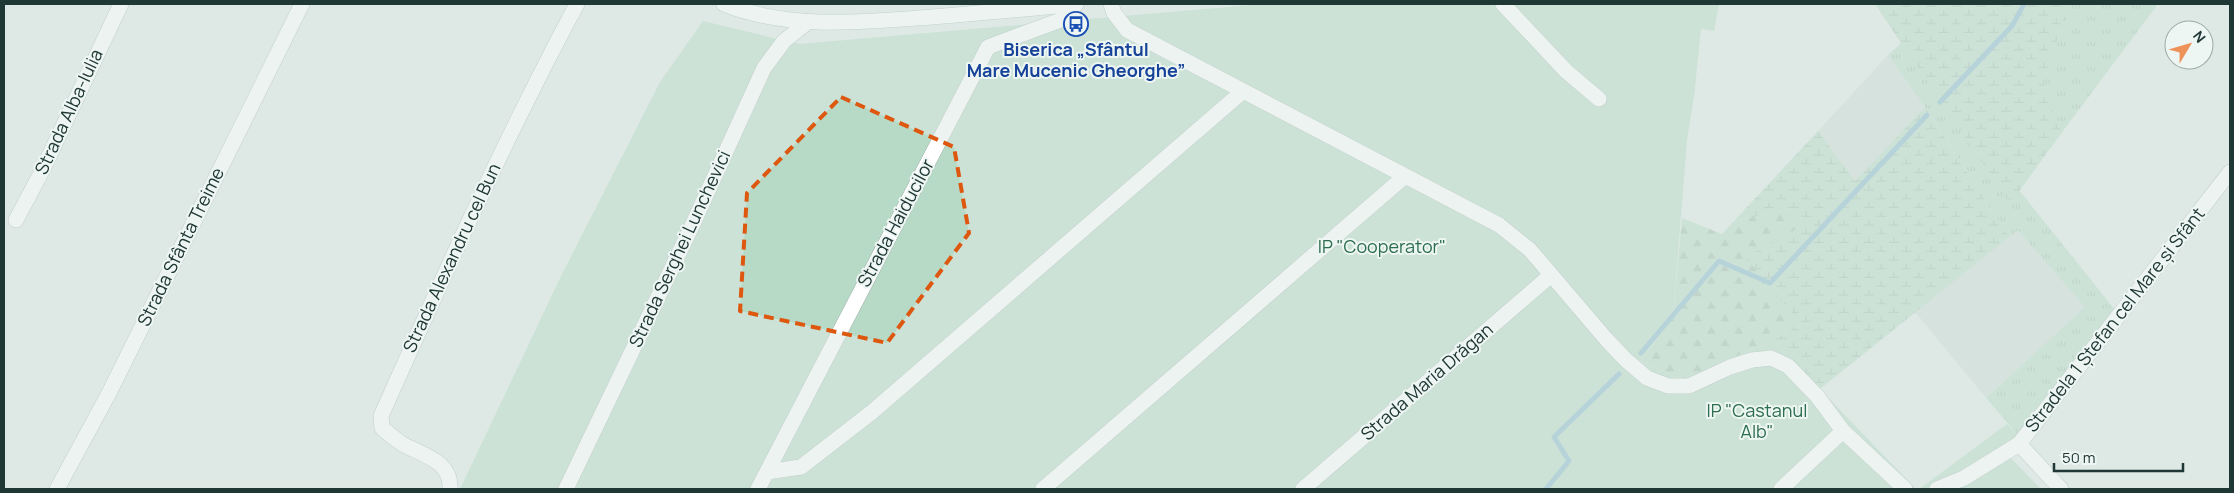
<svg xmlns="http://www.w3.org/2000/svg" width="2234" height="493" font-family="Manrope,sans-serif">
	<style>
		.built { fill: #ccd9d5 }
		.grass { fill: url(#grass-tufts) }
		.forest { fill: url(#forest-firs) }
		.wetland { fill: url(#wetland-marsh) }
		.garden { fill: #b7dac6 }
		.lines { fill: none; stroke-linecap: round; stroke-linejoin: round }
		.stream { stroke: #87b8cd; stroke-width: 5 }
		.street-casing { stroke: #a1b0ad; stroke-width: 16 }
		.secondary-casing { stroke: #9eb4af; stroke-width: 16 }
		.street { stroke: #fff; stroke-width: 15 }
		.secondary { stroke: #fff; stroke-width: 15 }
		.marked { fill: none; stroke: #de570e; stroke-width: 4; stroke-dasharray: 10 6; stroke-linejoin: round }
		.labels { text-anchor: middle; stroke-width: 4; stroke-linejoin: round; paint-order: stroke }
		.transit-label { font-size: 18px; font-weight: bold; fill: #164399; stroke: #eef6f3 }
		.street-label { font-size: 18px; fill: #203835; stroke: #eef6f3 }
		.park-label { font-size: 18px; fill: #2c6d4f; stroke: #eef6f3 }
	</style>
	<defs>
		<pattern id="grass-tufts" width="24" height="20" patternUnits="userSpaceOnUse" patternTransform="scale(1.25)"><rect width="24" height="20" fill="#b7dac6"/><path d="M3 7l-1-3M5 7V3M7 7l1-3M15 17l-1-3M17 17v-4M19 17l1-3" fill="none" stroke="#9dbcab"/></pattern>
		<pattern id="forest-firs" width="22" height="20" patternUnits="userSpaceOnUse" patternTransform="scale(1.25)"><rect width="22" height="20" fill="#b7dac6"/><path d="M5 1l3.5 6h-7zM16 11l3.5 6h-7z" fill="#9dbcab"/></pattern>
		<pattern id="wetland-marsh" width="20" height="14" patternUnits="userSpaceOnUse" patternTransform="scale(1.25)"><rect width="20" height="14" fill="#b7dac6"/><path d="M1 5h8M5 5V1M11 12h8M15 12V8" fill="none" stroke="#9dbcab"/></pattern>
	</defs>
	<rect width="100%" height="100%" fill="#dee9e6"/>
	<!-- built -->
	<path class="built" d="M1888,55L1925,107L1855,182L1818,131Z
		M2018,229L2086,307L1986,398L1915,312Z"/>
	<!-- grass -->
	<path class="grass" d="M1875,4H2158L2019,190L2116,311L2017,434L1986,398L2085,307L2018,230L2009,237L1925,107L1888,55L1901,43Z"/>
	<!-- forest -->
	<path class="forest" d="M1792,209L1807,224L1801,324L1773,340L1683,380L1640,361L1673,317L1682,218L1722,234L1734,221Z"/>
	<!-- wetland -->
	<path class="wetland" d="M1894,4H2067L2043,90L2062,132L2010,204L1882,14Z
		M1925,107L2009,237L1820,389L1773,340L1801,324L1745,257L1806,224L1792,209L1734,221L1818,131L1855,181Z"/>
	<!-- garden -->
	<path class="garden" d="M1262,4L1719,5L1714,31L1701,29L1694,97L1687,140L1673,317L1640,361L1683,380L1773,340L1916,489H460L561,276L660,82L703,21L799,44Z
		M2007,424L2017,434L2004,451L2041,489H1919Z"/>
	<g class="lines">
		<!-- stream -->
		<path class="stream" d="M1940,102L2012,26L2024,4
			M1641,353L1719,261L1770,283L1927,115
			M1546,489L1569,461L1554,437L1619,374"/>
		<defs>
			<path id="street" d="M1111,4L1114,13L1127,30L1499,225L1530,250L1606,339L1626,360L1647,378L1668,386H1689L1730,367L1752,360L1771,358L1788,366L1817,396L1843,431L1905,489
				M1503,4L1566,71L1599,99
				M16,220L41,173L121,4
				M2019,444L2061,489
				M767,472L801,467L872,412L1242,92
				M57,489L109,393L302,4
				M450,489C452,462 424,455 404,445C396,440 389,434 382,428L381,416C443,277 505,138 577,4
				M566,489L692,226L764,68L784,41L809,21
				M758,489L988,47L1066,18L1076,4
				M1043,489L1404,177
				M1303,489L1551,275
				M1781,489L1843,431
				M1937,489L1964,478L2019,444L2230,172"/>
			<path id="secondary" d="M724,4C789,30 863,22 932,17C980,13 1028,9 1076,4"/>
		</defs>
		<!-- street casing -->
		<use href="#street" class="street-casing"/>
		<!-- secondary casing -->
		<use href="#secondary" class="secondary-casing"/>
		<!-- street -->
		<use href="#street" class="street"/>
		<!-- secondary -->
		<use href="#secondary" class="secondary"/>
	</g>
	<!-- marked area -->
	<path d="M0 0H2234V493H0ZM841,97L954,147L969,233L887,343L740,311L747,193Z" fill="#dee9e6" fill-opacity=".55" fill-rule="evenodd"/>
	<path class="marked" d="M841,97L954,147L969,233L887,343L740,311L747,193Z"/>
	<!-- icons -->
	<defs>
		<symbol id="bus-ring" viewBox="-11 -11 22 22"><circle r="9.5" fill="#eef6f3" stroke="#1a4fb4" stroke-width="1.5"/><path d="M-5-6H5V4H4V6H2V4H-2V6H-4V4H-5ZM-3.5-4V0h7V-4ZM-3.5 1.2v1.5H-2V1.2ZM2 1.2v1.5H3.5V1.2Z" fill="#1a4fb4"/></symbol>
	</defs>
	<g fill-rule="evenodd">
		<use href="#bus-ring" x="1062" y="10" width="28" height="28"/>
	</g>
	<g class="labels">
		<!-- transit labels -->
		<g class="transit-label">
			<text x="1076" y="56">Biserica „Sfântul<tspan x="1076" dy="21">Mare Mucenic Gheorghe”</tspan></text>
		</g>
		<!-- street labels -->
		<g class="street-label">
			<text transform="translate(69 112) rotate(-65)" y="6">Strada Alba-Iulia</text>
			<text transform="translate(896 223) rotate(-62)" y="6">Strada Haiducilor</text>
			<text transform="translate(181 247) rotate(-64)" y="6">Strada Sfânta Treime</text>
			<text transform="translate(680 249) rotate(-65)" y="6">Strada Serghei Lunchevici</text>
			<text transform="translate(452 258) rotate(-65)" y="6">Strada Alexandru cel Bun</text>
			<text transform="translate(2115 320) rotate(-52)" y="6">Stradela 1 Ștefan cel Mare și Sfânt</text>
			<text transform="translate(1427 382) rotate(-41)" y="6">Strada Maria Drăgan</text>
		</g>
		<!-- park labels -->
		<g class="park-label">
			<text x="1382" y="253">IP "Cooperator"</text>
			<text x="1757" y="417">IP "Castanul<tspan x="1757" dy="21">Alb"</tspan></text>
		</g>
	</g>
	<!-- border -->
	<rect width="2234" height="493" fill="none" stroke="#203835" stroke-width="10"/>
	<!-- north arrow -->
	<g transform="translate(2189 45) rotate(52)"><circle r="24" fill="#eef6f3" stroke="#9caaa7"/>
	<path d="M0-4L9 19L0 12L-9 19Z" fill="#ed9259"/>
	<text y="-8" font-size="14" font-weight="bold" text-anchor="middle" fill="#203835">N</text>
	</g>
	<!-- scale -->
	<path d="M2054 463v8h129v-8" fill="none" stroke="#203835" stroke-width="2.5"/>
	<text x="2062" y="463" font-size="15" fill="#203835" stroke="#eef6f3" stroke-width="4" paint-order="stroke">50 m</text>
</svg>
